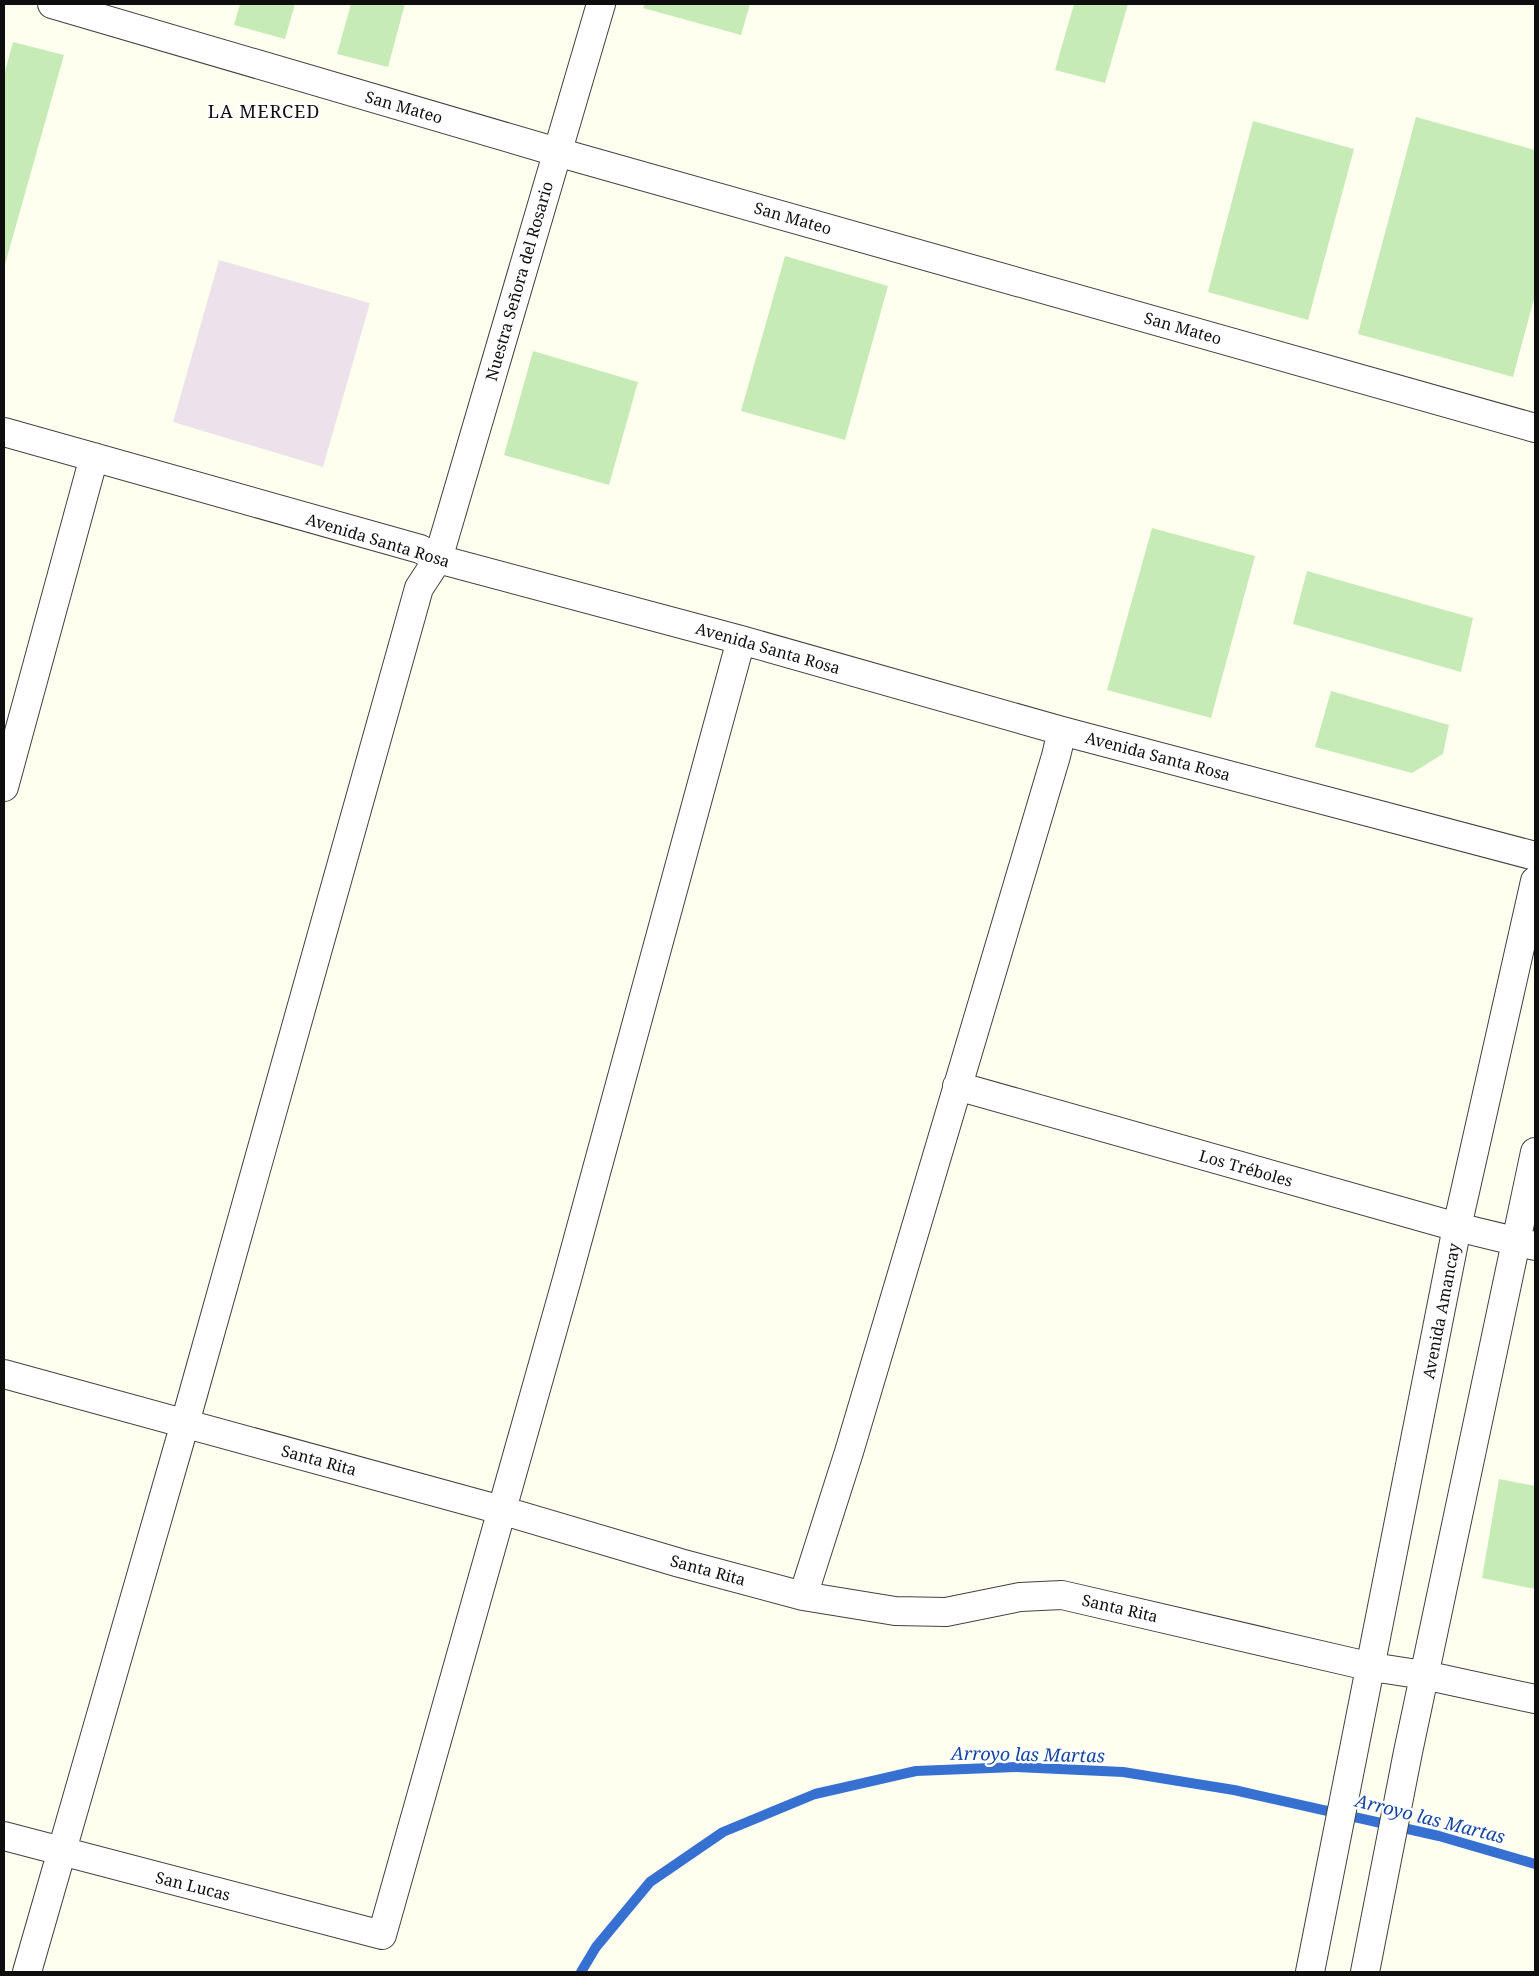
<svg xmlns="http://www.w3.org/2000/svg" width="1539" height="1976" font-family="'Noto Serif',serif">
	<style>
		.industrial { fill: #ede2ec }
		.green { fill: #c7ebb7 }
		.lines { fill: none; stroke-linecap: round; stroke-linejoin: round }
		.stream { stroke: #3671d2; stroke-width: 10 }
		.minor-casing { stroke: #414141; stroke-width: 30 }
		.minor { stroke: #fff; stroke-width: 28 }
		.labels { text-anchor: middle; stroke-width: 5; stroke-linejoin: round; paint-order: stroke }
		.street-label { font-size: 16px; fill: #0e0e0e; stroke: #fff }
		.neighbourhood-label { font-size: 18px; letter-spacing: 1px; fill: #0e0e0e; stroke: #fff }
		.water-label { font-size: 18px; font-style: italic; fill: #1245a5; stroke: #fff }
	</style>
	<rect width="100%" height="100%" fill="#ffffef"/>
	<!-- industrial -->
	<path class="industrial" d="M219,260L370,303L323,467L173,422Z"/>
	<!-- green -->
	<path class="green" d="M240,4H295L285,39L234,25Z
		M351,4H405L388,67L337,54Z
		M645,4H750L741,35L643,8Z
		M1074,4H1128L1105,83L1055,70Z
		M13,42L64,55L4,268V75Z
		M1416,117L1535,150V295L1513,377L1358,334Z
		M1253,121L1354,149L1308,320L1208,292Z
		M785,256L888,286L845,440L741,411Z
		M533,351L638,382L609,485L504,455Z
		M1152,528L1255,556L1211,718L1107,690Z
		M1307,571L1473,618L1461,672L1293,624Z
		M1331,691L1449,725L1443,754L1412,773L1315,747Z
		M1499,1479L1535,1486V1589L1482,1578Z"/>
	<g class="lines">
		<!-- stream -->
		<path class="stream" d="M581,1972L596,1947L650,1882L723,1832L815,1794L916,1771L1016,1767L1123,1772L1234,1790L1439,1836L1535,1864"/>
		<defs>
			<path id="minor" d="M52,4L557,152L1535,428
				M4,432L420,549L438,559L741,640L1062,731L1535,856
				M4,787L94,457
				M957,1086L1457,1227L1535,1246
				M4,1374L501,1510L680,1563L803,1596L895,1611L946,1612L1020,1597L1062,1595L1372,1667L1424,1675L1535,1699
				M803,1596L849,1452L1056,756L1062,731
				M4,1836L382,1935L567,1279L741,640
				M27,1972L185,1423L419,588L438,559L601,4
				M1310,1972L1457,1227L1535,881
				M1365,1972L1408,1752L1535,1152"/>
		</defs>
		<!-- minor casing -->
		<use href="#minor" class="minor-casing"/>
		<!-- minor -->
		<use href="#minor" class="minor"/>
	</g>
	<g class="labels">
		<!-- street labels -->
		<g class="street-label">
			<text transform="translate(404 107) rotate(16)" y="6">San Mateo</text>
			<text transform="translate(793 218) rotate(16)" y="6">San Mateo</text>
			<text transform="translate(519 281) rotate(-74)" y="6">Nuestra Señora del Rosario</text>
			<text transform="translate(1183 328) rotate(16)" y="6">San Mateo</text>
			<text transform="translate(378 540) rotate(17)" y="6">Avenida Santa Rosa</text>
			<text transform="translate(768 648) rotate(16)" y="6">Avenida Santa Rosa</text>
			<text transform="translate(1158 756) rotate(15)" y="6">Avenida Santa Rosa</text>
			<text transform="translate(1246 1168) rotate(16)" y="6">Los Tréboles</text>
			<text transform="translate(1441 1311) rotate(-79)" y="6">Avenida Amancay</text>
			<text transform="translate(319 1460) rotate(15)" y="6">Santa Rita</text>
			<text transform="translate(708 1570) rotate(15)" y="6">Santa Rita</text>
			<text transform="translate(1120 1608) rotate(13)" y="6">Santa Rita</text>
			<text transform="translate(193 1886) rotate(14)" y="6">San Lucas</text>
		</g>
		<!-- neighbourhood labels -->
		<g class="neighbourhood-label">
			<text x="264" y="118">LA MERCED</text>
		</g>
		<!-- water labels -->
		<g class="water-label">
			<text transform="translate(1028 1755) rotate(1)" y="6">Arroyo las Martas</text>
			<text transform="translate(1430 1819) rotate(14)" y="6">Arroyo las Martas</text>
		</g>
	</g>
	<!-- border -->
	<rect width="1539" height="1976" fill="none" stroke="#0e0e0e" stroke-width="10"/>
</svg>
